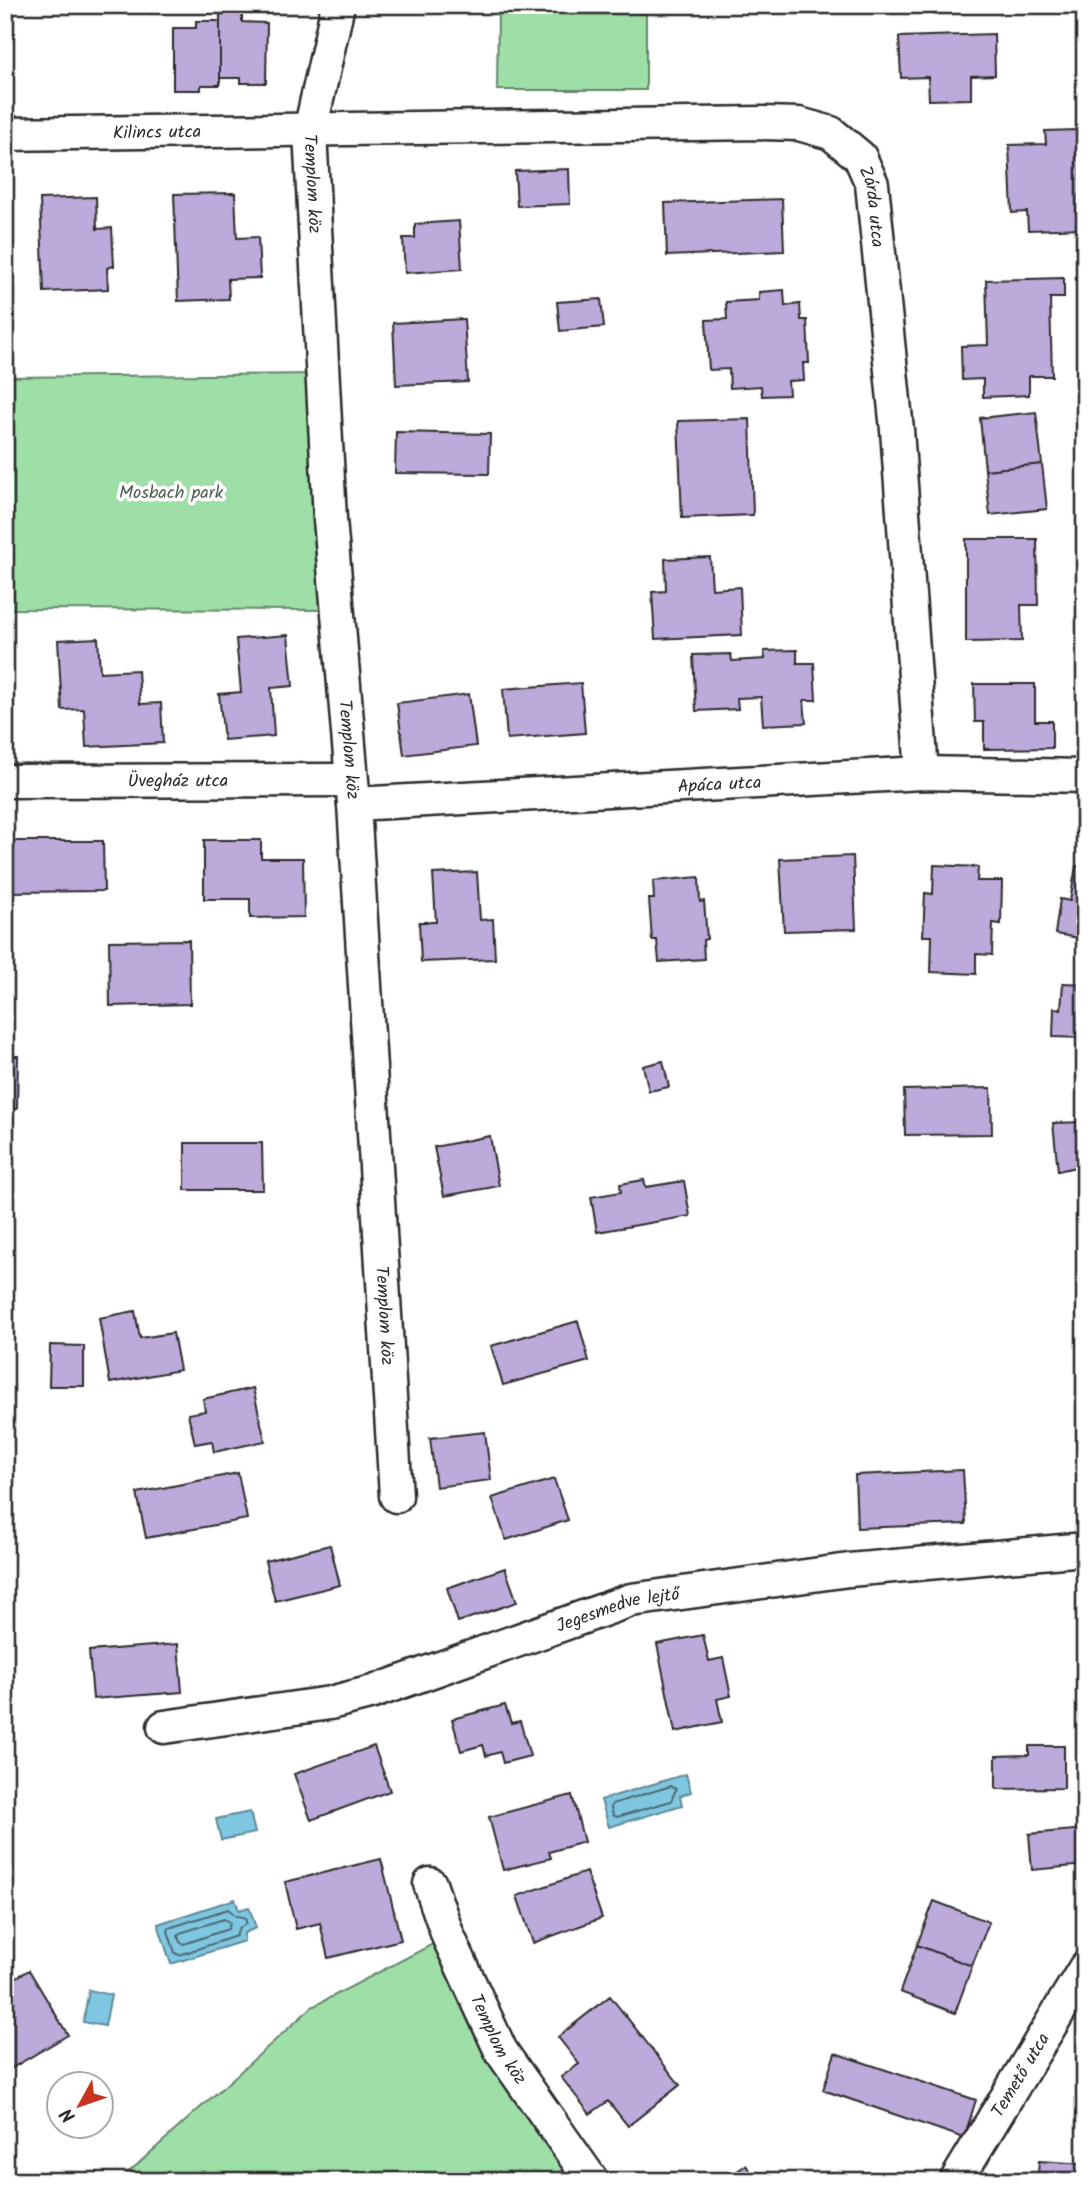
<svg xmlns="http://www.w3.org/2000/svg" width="1090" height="2186" font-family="Kalam,sans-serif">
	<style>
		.green { fill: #9edfa8; stroke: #64856a; stroke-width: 2 }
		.water { fill: #7fc7e0; stroke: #5d8998; stroke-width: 2 }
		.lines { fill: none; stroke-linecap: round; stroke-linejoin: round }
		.shore { stroke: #4d6973; stroke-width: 2 }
		.building { fill: #bcaada; stroke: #2b2b2b; stroke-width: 2 }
		.street-casing { stroke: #2b2b2b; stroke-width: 37 }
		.street { stroke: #fff; stroke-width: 32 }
		.labels { text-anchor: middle; stroke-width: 7; stroke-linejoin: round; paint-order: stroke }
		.street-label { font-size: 18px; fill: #2b2b2b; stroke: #fff }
		.park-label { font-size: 18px; fill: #4e6150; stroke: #fff }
	</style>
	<rect width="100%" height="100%" fill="#fff"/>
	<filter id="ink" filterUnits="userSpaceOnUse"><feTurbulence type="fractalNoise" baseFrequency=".0143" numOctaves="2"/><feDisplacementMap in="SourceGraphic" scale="14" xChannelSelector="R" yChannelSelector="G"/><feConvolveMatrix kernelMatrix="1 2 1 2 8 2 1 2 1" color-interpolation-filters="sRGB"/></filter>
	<g filter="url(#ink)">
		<!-- green -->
		<path class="green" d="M498,10H646V90H497Z
			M322,374L337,610L5,609V377Z
			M448,1936L592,2181H119L312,2007Z"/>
		<!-- water -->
		<path class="water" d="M686,1774L691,1792L680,1796L682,1805L609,1827L601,1800Z
			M250,1812L255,1833L221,1840L216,1819Z
			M235,1899L239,1910L249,1907L256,1928L244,1933V1941L171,1964L158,1924Z
			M89,1990L111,1995L105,2026L83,2022Z"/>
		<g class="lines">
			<!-- shore -->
			<path class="shore" d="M671,1786L676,1789L671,1801L617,1817L613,1815L611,1807L612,1804Z
				M228,1909L236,1916L244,1917L246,1921V1924L239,1928L236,1936L179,1955L175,1953L168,1931L169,1928Z
				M224,1919L230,1923L228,1929L184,1944L180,1942L178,1936L180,1933Z"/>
		</g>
		<!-- building -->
		<path class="building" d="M872,5H917V7L872,9Z
			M220,14H242V22L267,23L266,83H241V78H220Z
			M196,21H220V85H201V90H173V28H196Z
			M994,34L995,75L971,76V99L929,100L928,77L901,78L899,37Z
			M1077,130L1078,149H1085V228L1028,230L1027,212L1012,213L1009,145L1046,144L1045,131Z
			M569,169L570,204L517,206L515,171Z
			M235,193L237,238L258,237L260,278L228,279L229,299L178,301L174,194Z
			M96,197L97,229L112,228L114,266L107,268L108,289L44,292L40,199Z
			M782,199L784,251L667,256L665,203Z
			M459,221L462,269L405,273L403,238H415V224Z
			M1064,278V298H1050L1052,376H1029V395L983,397V379L962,380L961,346L988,345L986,280Z
			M784,290L785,306L800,304L801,320H807L809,363H803L804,380L788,381L789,395L762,396L761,386L730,388L729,369L709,370L706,320L727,319L726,302L759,300V292Z
			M601,299L604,327L560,331L557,302Z
			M464,319L468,382L396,385L393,323Z
			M1036,412L1042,464L985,470L980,418Z
			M750,419L753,515L682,518L678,421Z
			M396,432L490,434L489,474L395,473Z
			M1042,464L1047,509L990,515L985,470Z
			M966,539H1037L1038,605H1021L1022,641L966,642Z
			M710,557L712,589L740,587L742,635L655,639L652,592L666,591L665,559Z
			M288,635L293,686L271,688L274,736L224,740L219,694L241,692L236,639Z
			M98,638L100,672L138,670L140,704L161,703L163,743L86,747L84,709L62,710L58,640Z
			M797,650V663H814L816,700H804L806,723L763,725L761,697L737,698L738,709L696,711L693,655L731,654L732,661L765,659L764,651Z
			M581,683L585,733L507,739L503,689Z
			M974,684H1035V721H1052V748L984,749V722H975Z
			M469,694L476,746L404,755L397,703Z
			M204,840H261V858H303L304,917L250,918V899H204Z
			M5,841H103L104,891L5,892Z
			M853,856L856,929L784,931L780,859Z
			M934,865L978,867L977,881H1002L1001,924L993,923L992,955L976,954V974L931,972L932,936H923L925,893L933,894Z
			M1076,866L1085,867V939L1055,934L1060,899L1070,901Z
			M477,872L480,920L493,919L495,959L421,962L419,922H436L433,874Z
			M699,877L700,902L704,901L707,939L703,940L704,959L659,962L657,940H652L649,899H654L653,881Z
			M189,940L190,1004L110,1006L109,941Z
			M1063,983L1085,984V1038L1053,1037L1054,1008L1061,1009Z
			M5,1056H18L17,1109H5Z
			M663,1061L669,1087L649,1091L643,1066Z
			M991,1088L992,1134L905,1135L904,1090Z
			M1085,1122V1165L1058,1171L1053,1123Z
			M490,1136L499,1186L444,1196L434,1147Z
			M185,1143H262L263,1190H185Z
			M644,1180L646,1187L684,1181L690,1216L597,1232L591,1197L621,1192L620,1184Z
			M135,1311L140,1338L173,1333L180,1370L110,1383L99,1318Z
			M578,1321L589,1361L503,1385L491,1346Z
			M50,1345L84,1346V1386H49Z
			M253,1388L265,1441L214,1452L212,1441L195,1444L188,1414L205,1411L203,1399Z
			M485,1432L491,1480L436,1487L430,1438Z
			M963,1470L966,1524L857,1528L855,1475Z
			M238,1473L247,1519L146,1538L137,1493Z
			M554,1479L568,1520L506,1540L492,1498Z
			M330,1545L340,1585L275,1601L265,1561Z
			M505,1568L517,1602L458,1622L447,1588Z
			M1085,1598V1648L1078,1599Z
			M703,1635L709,1661L723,1658L731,1696L717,1699L722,1722L675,1732L657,1644Z
			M178,1644L182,1692L93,1699L89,1651Z
			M505,1705L511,1723L520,1721L530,1756L503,1763L500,1752L486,1756L483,1745L461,1751L452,1719Z
			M374,1746L390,1791L311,1820L294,1774Z
			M1029,1746H1064V1788L996,1789V1756L1029,1755Z
			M572,1795L584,1842L549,1852L551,1858L503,1870L489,1817Z
			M1085,1829V1865L1032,1870L1029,1834Z
			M381,1859L401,1940L328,1958L320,1923L296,1929L285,1882Z
			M586,1872L602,1918L533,1943L517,1896Z
			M934,1901L989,1922L972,1966L917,1945Z
			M917,1945L972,1966L955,2013L900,1992Z
			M29,1970L68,2035L5,2072V1984Z
			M610,1996L680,2085L628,2126L608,2101L590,2114L561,2077L579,2064L558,2037Z
			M835,2053L976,2100L964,2138L823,2090Z
			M1039,2161L1084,2164L1083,2181H1006L1007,2172L1038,2174Z
			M746,2165L756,2181H723Z"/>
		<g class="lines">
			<defs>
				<g id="street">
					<path id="s1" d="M338,5L310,131L330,519L354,804L396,1496"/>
					<path id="s2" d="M5,134L762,123L799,124L831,133L860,157L872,184L897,430L922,773"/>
					<path id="s3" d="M5,781L351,780"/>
					<path id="s4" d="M354,804L922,773L1085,776"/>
					<path id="s5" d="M164,1727L330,1703L373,1692L631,1600L849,1570L1085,1549"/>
					<path id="s6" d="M430,1884L448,1936L501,2051L592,2181"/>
					<path id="s7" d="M956,2181L1085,1968"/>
				</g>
			</defs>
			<!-- street casing -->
			<use href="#street" class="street-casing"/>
			<!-- street -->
			<use href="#street" class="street"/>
		</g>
	</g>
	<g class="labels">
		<!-- street labels -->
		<g class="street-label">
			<text dy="6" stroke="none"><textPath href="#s2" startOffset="152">Kilincs utca</textPath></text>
			<text dy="6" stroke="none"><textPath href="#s1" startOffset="182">Templom köz</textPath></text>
			<text dy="6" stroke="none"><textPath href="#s2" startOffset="917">Zárda utca</textPath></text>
			<text dy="6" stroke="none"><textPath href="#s1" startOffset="749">Templom köz</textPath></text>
			<text dy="6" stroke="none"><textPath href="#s3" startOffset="173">Üvegház utca</textPath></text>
			<text dy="6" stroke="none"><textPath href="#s4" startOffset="366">Apáca utca</textPath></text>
			<text dy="6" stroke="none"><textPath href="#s1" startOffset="1316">Templom köz</textPath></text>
			<text dy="6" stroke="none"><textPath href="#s5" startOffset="471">Jegesmedve lejtő</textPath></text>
			<text dy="6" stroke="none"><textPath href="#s6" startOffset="170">Templom köz</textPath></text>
			<text dy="6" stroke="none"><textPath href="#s7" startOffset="124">Temető utca</textPath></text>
		</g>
		<!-- park labels -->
		<g class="park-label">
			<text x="171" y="498">Mosbach park</text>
		</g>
	</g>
	<!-- margin -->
	<rect width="1090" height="2186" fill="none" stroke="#fff" stroke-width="28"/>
	<rect x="14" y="14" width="1062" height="2158" fill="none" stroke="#2b2b2b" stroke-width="2.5" filter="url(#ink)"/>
	<!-- north arrow -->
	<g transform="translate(80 2105) rotate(230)"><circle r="33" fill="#ffffff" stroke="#aaaaaa" stroke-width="2"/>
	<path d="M0-5L12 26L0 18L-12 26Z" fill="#c8321e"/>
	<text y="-10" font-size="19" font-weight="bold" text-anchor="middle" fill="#2b2b2b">N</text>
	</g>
</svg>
